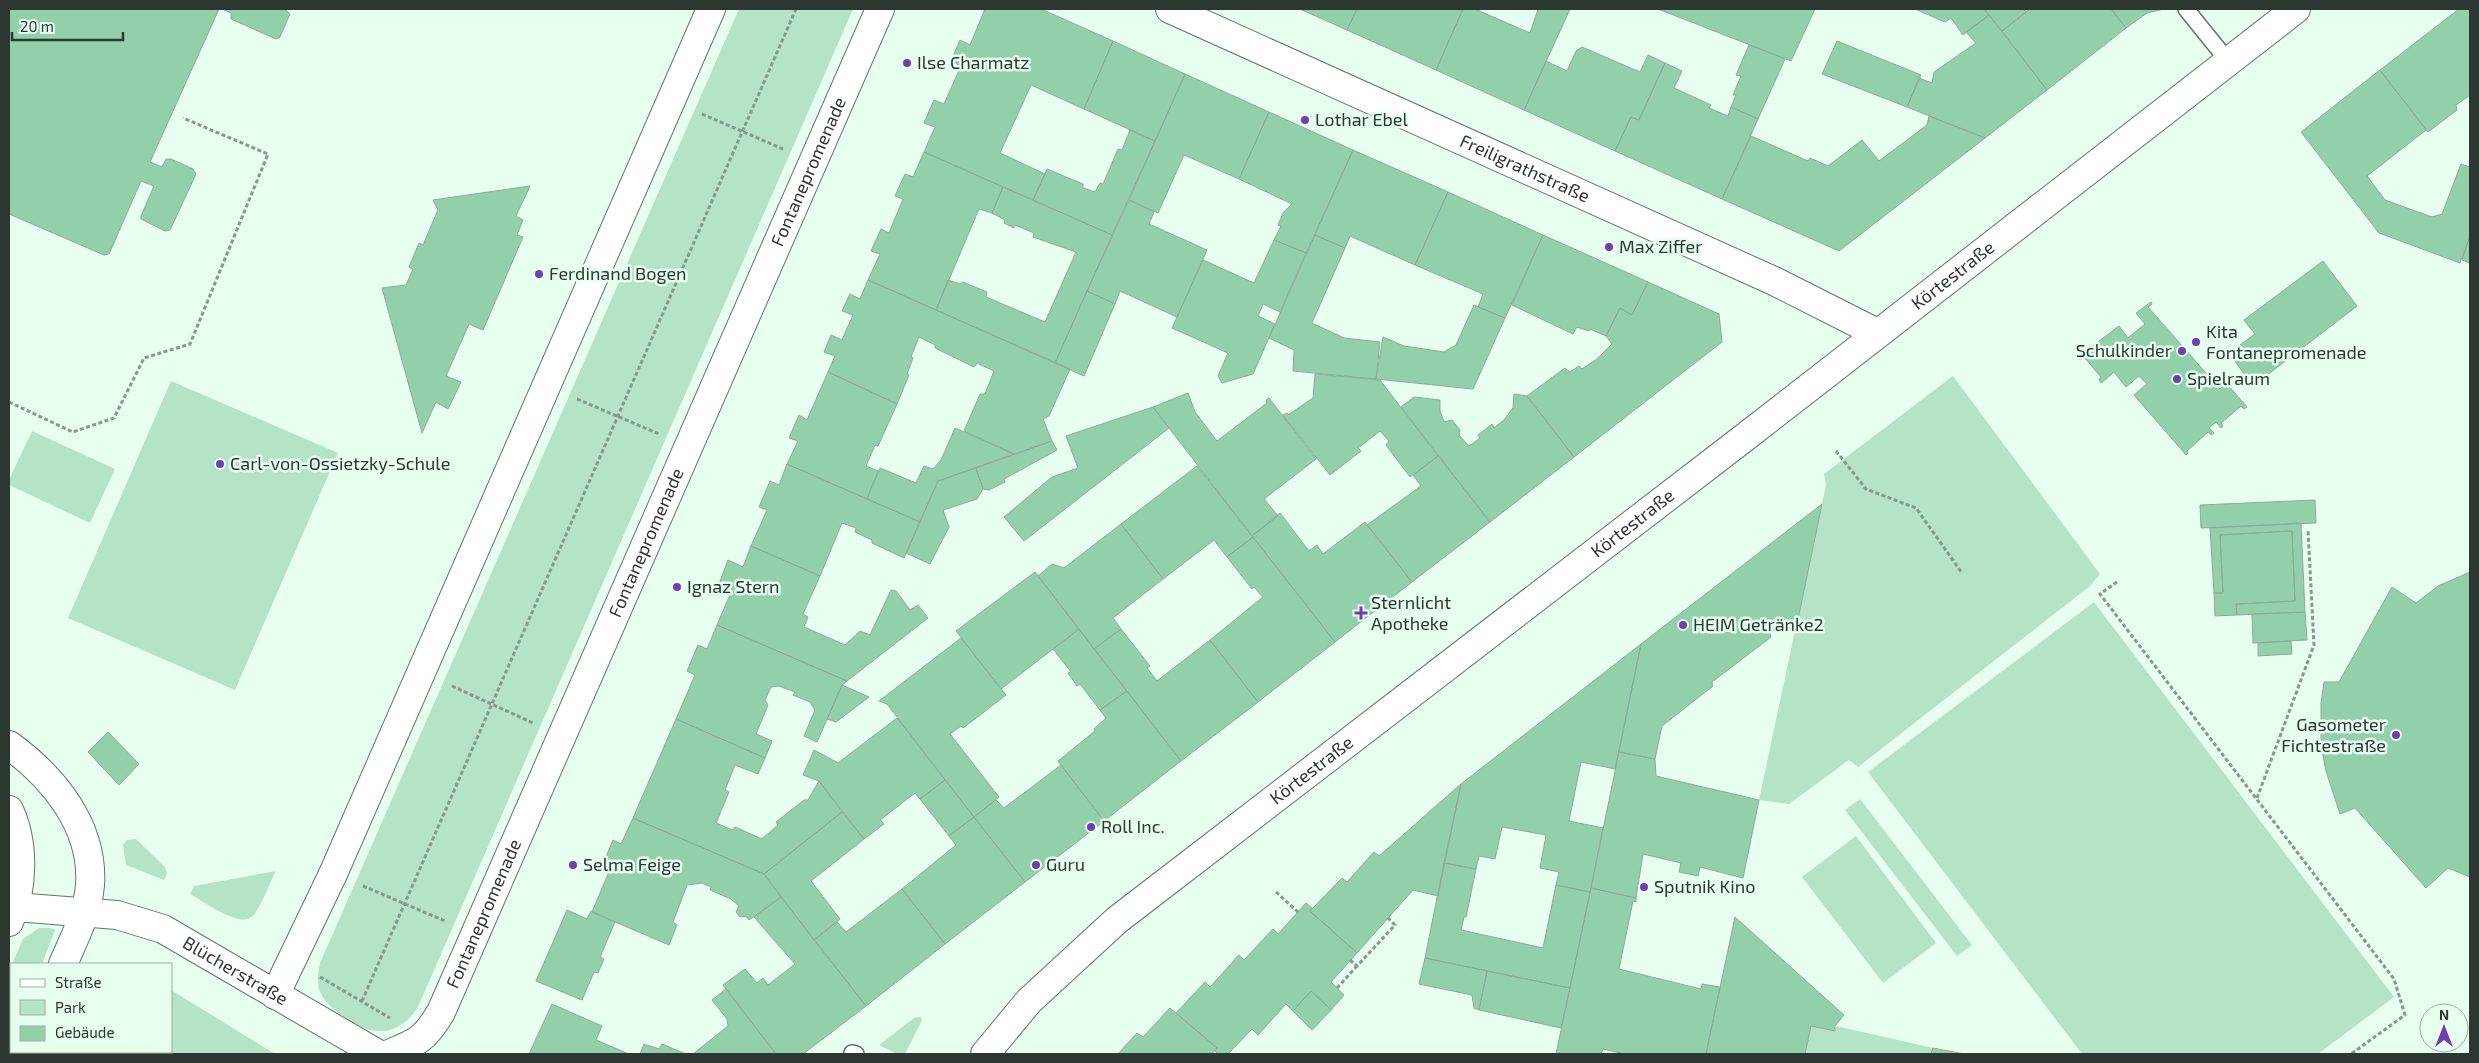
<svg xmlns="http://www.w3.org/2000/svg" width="2479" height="1063" font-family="'Exo 2',sans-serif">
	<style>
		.green { fill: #b4e3c7 }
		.building { fill: #91d0ab; stroke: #92a99b }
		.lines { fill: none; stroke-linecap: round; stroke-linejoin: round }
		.service-casing { stroke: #617669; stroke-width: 18 }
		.minor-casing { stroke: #617669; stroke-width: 30 }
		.path { stroke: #87988d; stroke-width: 3; stroke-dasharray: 4 2.5; stroke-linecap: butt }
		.service { stroke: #fff; stroke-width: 15 }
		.minor { stroke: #fff; stroke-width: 28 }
		.poi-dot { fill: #723cb3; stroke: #e6ffef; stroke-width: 2 }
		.labels { text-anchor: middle; stroke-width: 5; stroke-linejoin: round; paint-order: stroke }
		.poi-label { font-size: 18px; fill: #2d3731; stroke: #e6ffef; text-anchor: start }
		.street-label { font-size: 18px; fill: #2d3731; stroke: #e6ffef }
	</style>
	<rect width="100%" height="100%" fill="#e6ffef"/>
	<!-- green -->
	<path class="green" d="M739,9H853L418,1007C398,1037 374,1037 346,1018C336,1011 326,1004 321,994C316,984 318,973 320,963Z
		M1953,376L2100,574L2090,586L1858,767L1849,760L1789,804L1759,800L1826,485L1824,474Z
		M171,381L338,453L235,690L68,618Z
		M32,431L115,469L90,523L9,485V480Z
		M2094,602L2394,997L2318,1054H2082L1868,772Z
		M1860,799L1972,945L1957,956L1845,810Z
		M1856,836L1936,943L1883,983L1802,877Z
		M136,839L165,867L167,874L164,880L126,865L123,845L127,840Z
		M276,871C270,882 261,907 253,916C240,929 203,901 190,894L194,886Z
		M39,928H51L55,930L42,964H12L23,939Z
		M11,965V1038L9,1044V971Z
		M171,990L275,1054H74L75,1052H171Z
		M921,1017L922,1020L905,1054H897L879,1045L914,1018Z
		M1811,1026L1835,1031L1836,1026L1933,1048L1931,1054H1805Z"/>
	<!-- building -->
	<path class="building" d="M9,9H219L150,162L162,167L166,159H171L193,169L196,174L170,230L165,231L141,219V216L154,186L141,181L109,254L104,255L9,214Z
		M222,9H285L290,14L280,37L276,39L231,19V13Z
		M985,9H1041L1113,41L1084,109L1031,85L1000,153L1045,174L1033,200L924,152L935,127L924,123L934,100L944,104L961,66L951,61L960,40L970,45Z
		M1300,9H1357L1347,30Z
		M1357,9H1463L1436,70L1347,30Z
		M1463,9H1475L1530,33L1538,9H1570L1524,110L1436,70Z
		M1658,9H1815L1791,61Z
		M1915,9H1984L1989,15L1963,35L1951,18L1945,22Z
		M1984,9H2024L2026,12L2002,31Z
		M2030,9H2111L2126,28L2047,90L2002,31Z
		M2111,9H2164L2147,13L2126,28Z
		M2459,9H2470V95L2456,105L2457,110L2428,132L2380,70Z
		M1989,15L2047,90L1985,138L1907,107L1919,78L1932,83L1934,72L1976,43L1966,32Z
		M1113,41L1185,74L1155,141L1084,109Z
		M1837,41L1921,75L1907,107L1822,74Z
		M1749,45L1785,59L1758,119L1731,107L1736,95H1733L1741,76L1736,75Z
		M1582,47L1640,72L1648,55L1665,63L1639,120L1631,117L1615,151L1524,110L1546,61L1567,71L1576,51Z
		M1665,63L1682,71L1674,88L1711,105L1709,108L1728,116L1731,107L1758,119L1722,199L1615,151L1631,117L1639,120Z
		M2380,70L2426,130L2367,176L2385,200L2432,217L2442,214L2461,164L2470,167V236L2460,263L2379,233L2301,132Z
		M1185,74L1269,112L1239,179L1184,155L1158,213L1129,200Z
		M1269,112L1353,150L1306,253L1274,240L1281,226L1278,225L1283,213L1292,204L1239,179Z
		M1929,116L1985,138L1839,251L1722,199L1751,136L1808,161L1810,158L1828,166L1862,140L1879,161L1927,125Z
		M1130,130L1155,141L1112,235L1033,200L1047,169L1083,184V188L1095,192L1100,183L1103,184L1118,149L1122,150Z
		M1353,150L1448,192L1415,265L1350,236L1345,248L1315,235Z
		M924,152L1003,187L992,213L979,209L936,310L868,280L880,254L871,251L881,229L889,233L903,199L895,196L905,174L913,177Z
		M530,186L516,216L523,220L517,235L523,237L483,330L469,324L446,376L461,382L448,409L436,402L422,433L382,288L406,285L413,269L409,267L419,243L423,245L438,210L433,200Z
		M1003,187L1112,235L1055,363L936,310L948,280L960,284L963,282L987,292L986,297L1045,322L1076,252L1033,237L1034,233L1015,225L1014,228L1004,223L1005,220L992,213Z
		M1448,192L1543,235L1505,318L1478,307L1483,294L1415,265Z
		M1129,200L1154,212L1149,224L1207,250L1177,317L1120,291L1115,304L1087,291Z
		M1315,235L1345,248L1312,323L1344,338L1380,342L1376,379L1293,371L1294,350L1269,338Z
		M1543,235L1648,282L1632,315L1620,308L1606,336L1590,329L1589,331L1577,327L1573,334L1512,305Z
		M2470,236V263L2462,260Z
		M1274,240L1306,253L1280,312L1263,304L1258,316L1275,324L1253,374L1222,383L1218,376L1228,353L1172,328L1203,260L1254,283Z
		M2323,261L2357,306L2253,386L2229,353L2255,334L2244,320Z
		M868,280L1070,369L1049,416L1043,419L1052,441L1014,454L964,431L980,394H985L994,371L977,363L974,367L935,348V345L919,337L911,357L913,358L907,374L909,375L897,404L828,372L835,356L824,352L831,335L842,340L853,315L842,311L850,294L860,299Z
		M1648,282L1719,314L1722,342L1574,457L1527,396L1565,368L1570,372L1579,366L1582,369L1597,359L1612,344L1606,336L1620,308L1632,315Z
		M1087,291L1115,304L1084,376L1055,363Z
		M2151,302L2152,304L2148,307L2220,389L2226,383L2247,407L2244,409L2241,406L2221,423L2223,426L2221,428L2216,422L2209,428L2214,433L2211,435L2208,432L2187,451L2188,453L2186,455L2134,395L2147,384L2139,376L2126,387L2114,372L2101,383L2099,380L2101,377L2084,357L2080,360L2078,357L2119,326L2128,338L2145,324L2136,313Z
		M1474,305L1505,318L1473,389L1376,379L1383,337L1404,346L1444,352L1456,345Z
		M828,372L897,404L878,446L875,445L866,466L878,471L867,499L787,464L798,441L789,438L799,415L807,420Z
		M1315,374L1380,380L1438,456L1410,477L1386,445L1389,441L1380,431L1358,448L1361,451L1330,475L1283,415L1287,413L1288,415L1313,398Z
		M1188,393L1195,412L1217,441L1267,403L1266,400L1269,398L1316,459L1264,499L1278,516L1252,536L1153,407Z
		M1514,394L1527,396L1574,457L1490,522L1401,407L1414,397L1440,400V411L1444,422L1452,420L1460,430L1459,435L1469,446L1480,438L1478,435L1492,424L1494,428L1504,420L1513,408Z
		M1153,407L1169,428L1024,541L1004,517L1052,477L1078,468L1066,436Z
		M955,428L1014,454L938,481L920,522L867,499L880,468L916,483L924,466L933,469L941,460Z
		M1052,441L1057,450L1004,479L1005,482L989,490L983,489L976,468Z
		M1438,456L1490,522L1412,582L1367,525L1421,486L1413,475Z
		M787,464L920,522L904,558L872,543V540L855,532L856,528L842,523L820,576L751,546L767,510L759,507L770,481L779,485Z
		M1197,466L1253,537L1227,557L1214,540L1163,579L1121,524Z
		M976,468L983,489L977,499L943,510L949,527L930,564L906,553L938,481Z
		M2315,500L2316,523L2201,528L2200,505Z
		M1822,504L1797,624L1778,627L1770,633L1771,637L1712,682L1713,686L1662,726L1655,759L1619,752L1641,644Z
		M1280,513L1309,551L1317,545L1323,554L1365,522L1412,582L1335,642L1252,536Z
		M2301,523L2305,612L2237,615L2236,604L2295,601L2292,531L2220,535L2223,593H2214L2210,528Z
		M1121,524L1163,579L1113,618L1121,629L1094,649L1038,576L1052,564L1064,568Z
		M2292,531L2295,601L2236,604L2237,615L2215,616L2214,593H2223L2220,535Z
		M1253,537L1335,642L1258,702L1210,640L1263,597L1254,587L1252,589L1227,557Z
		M751,546L820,576L803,614L808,617L804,627L845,645L860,631L870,635L891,590L896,591L910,610L918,605L928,618L847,681L717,625L732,590L719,584L728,560L743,567Z
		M1035,572L1079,629L1001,689L956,631Z
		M2470,572V877L2448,868L2426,888L2355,808L2340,814L2326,771L2321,745V703L2324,682H2339L2392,587L2416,603L2438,586Z
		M2305,612L2307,640L2253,643L2252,614Z
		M717,625L847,681L842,685L817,742L804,736L815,710L810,702L793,695L795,692L779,686L771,687L765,700L768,705L756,734L772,741L765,758L676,719L695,675L687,671L698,645L707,649Z
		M1079,629L1127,691L1100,710L1080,684L1077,686L1068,673L1071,672L1053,649Z
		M1121,629L1150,666L1147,668L1157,681L1210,640L1258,702L1181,761L1094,649Z
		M961,638L1006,695L963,728L961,726L950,734L999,797L974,817L887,704L879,701Z
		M2291,641L2292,654L2258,656V643Z
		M1641,644L1615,769L1581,762L1569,821L1603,828L1590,892L1556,885L1559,872L1540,868L1546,835L1502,827L1495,859L1479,856L1476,869L1444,863L1461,784Z
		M842,685L869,697L836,722L827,719Z
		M1127,691L1181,761L1104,821L1058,761L1095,731L1094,729L1106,718L1100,710Z
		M897,718L945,780L920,799L915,793L880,820L884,824L864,839L819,781L803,775L814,750L838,763Z
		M676,719L765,758L758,774L735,765L725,790L729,792L716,823L732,830L735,827L762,839L778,825L776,822L804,800H808L819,781L842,812L764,874L633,818Z
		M108,732L139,764L119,785L88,752Z
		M1619,752L1655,759L1656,776L1759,800L1743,878L1700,867L1698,876L1679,872L1681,863L1643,854L1636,898L1591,888Z
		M1061,765L1104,821L1025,882L974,817L996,800L1004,808Z
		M945,780L974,817L949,836L920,799Z
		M1461,784L1438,896L1413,890L1357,953L1310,911L1342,878L1347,882L1374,852L1379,856Z
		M842,812L864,839L811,881L840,919L814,940L764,874Z
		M974,817L1025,882L945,944L902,889L956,845L949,836Z
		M633,818L764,874L781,897L749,920L746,916L740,917L736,912L739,906L731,899L710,890L711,887L702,883L687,885L673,922L677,925L669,945L592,912L611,867L603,864L613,840L621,844Z
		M1444,863L1476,869L1466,917H1464L1461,930L1543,948L1556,885L1590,892L1570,988L1425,958Z
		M1591,888L1636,898V902L1633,901L1619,969L1701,989L1702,984L1720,987L1706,1054H1625L1603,1049L1601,1054H1556Z
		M902,889L945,944L866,1006L814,940L837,922L846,932Z
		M781,897L866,1006L803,1054H776L723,985L745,969L757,983L763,978L768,985L795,964L754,917Z
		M1306,903L1312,908L1310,911L1357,953L1331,982L1344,995L1331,1010L1311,991L1293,1011L1286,1004L1258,1035L1252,1029L1228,1054H1218L1215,1051L1217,1048L1176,1013L1205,982L1210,987L1239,955L1244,960L1273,929L1278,934Z
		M567,910L587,919L591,911L615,922L600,957L604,959L598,973L594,972L582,1000L536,981Z
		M1735,917L1844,1015L1835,1026V1031L1811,1026L1805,1054H1706Z
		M1425,958L1487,971L1479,1010L1474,1008L1472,995L1419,984Z
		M1487,971L1570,988L1561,1028L1479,1010Z
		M726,989L776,1054H693L728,1026L727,1019L712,1000Z
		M1311,991L1331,1010L1312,1030L1293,1011Z
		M552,1004L602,1026L596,1040L629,1054H529Z
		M1170,1008L1217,1048L1211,1054H1118L1137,1033L1143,1037Z
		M644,1044L659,1049L662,1044L686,1054H640Z
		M1933,1048L1964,1054H1931Z"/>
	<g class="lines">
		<defs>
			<path id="service" d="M2186,9L2228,61
				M852,1053L856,1054"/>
			<g id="minor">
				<path id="s1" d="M1170,9L1774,281L1877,333"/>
				<path d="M9,745C53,777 94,826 90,885C88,912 74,939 63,964"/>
				<path d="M9,810C25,844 23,889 9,922"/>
				<path id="s2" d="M15,907L117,915L163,929L378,1054"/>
				<path d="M275,995L333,874L711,9"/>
				<path d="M25,1054L26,1052"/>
				<path id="s3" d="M389,1054C418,1042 425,1039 441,1012L880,9"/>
				<path id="s4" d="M985,1054L1029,1001L1117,920L1740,441L2296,9"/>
			</g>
		</defs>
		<!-- service casing -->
		<use href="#service" class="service-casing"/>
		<!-- minor casing -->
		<use href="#minor" class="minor-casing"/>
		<!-- path -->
		<path class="path" d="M702,114L783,149
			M577,399L659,434
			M9,402L73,432L114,418L144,358L190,344L268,154L183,118
			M1836,451L1866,489L1916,508L1962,573
			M2117,582L2100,594L2394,979L2405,1015L2351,1054
			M452,686L533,723
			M2257,798L2314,645L2308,530
			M363,886L445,921
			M1276,892L1298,912
			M1350,960L1357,966L1395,925L1388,918
			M320,977L390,1018
			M1337,988L1357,966
			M362,1001L796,9"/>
		<!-- service -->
		<use href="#service" class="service"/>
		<!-- minor -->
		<use href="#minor" class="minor"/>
	</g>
	<!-- markers -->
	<g class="poi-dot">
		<circle cx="907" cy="63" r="5"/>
		<circle cx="1305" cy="120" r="5"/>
		<circle cx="1609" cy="247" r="5"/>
		<circle cx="539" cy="274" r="5"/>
		<circle cx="2196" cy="342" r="5"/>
		<circle cx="2182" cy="351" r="5"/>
		<circle cx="2177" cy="379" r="5"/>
		<circle cx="220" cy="464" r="5"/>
		<circle cx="677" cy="587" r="5"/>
		<path d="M1358.5 605.5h5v5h5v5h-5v5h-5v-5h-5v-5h5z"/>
		<circle cx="1683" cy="625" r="5"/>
		<circle cx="2396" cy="735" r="5"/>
		<circle cx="1091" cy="827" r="5"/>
		<circle cx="573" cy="865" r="5"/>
		<circle cx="1036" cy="865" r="5"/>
		<circle cx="1644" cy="887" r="5"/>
	</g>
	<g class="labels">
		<!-- poi labels -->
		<g class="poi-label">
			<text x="917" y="69">Ilse Charmatz</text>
			<text x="1315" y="126">Lothar Ebel</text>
			<text x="1619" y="253">Max Ziffer</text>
			<text x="549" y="280">Ferdinand Bogen</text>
			<text x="2206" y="338">Kita<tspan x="2206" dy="21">Fontanepromenade</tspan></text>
			<text x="2172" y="357" text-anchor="end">Schulkinder</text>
			<text x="2187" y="385">Spielraum</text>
			<text x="230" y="470">Carl-von-Ossietzky-Schule</text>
			<text x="687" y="593">Ignaz Stern</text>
			<text x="1371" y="609">Sternlicht<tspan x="1371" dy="21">Apotheke</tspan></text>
			<text x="1693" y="631">HEIM Getränke2</text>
			<text x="2386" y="731" text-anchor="end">Gasometer<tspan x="2386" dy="21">Fichtestraße</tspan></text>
			<text x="1101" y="833">Roll Inc.</text>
			<text x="583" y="871">Selma Feige</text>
			<text x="1046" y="871">Guru</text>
			<text x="1654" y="893">Sputnik Kino</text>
		</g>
		<!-- street labels -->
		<g class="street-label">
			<text dy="6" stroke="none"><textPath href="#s1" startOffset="389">Freiligrathstraße</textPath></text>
			<text dy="6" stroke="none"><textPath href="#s3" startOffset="986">Fontanepromenade</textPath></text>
			<text dy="6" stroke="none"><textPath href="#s4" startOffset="1244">Körtestraße</textPath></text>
			<text dy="6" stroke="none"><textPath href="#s4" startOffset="839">Körtestraße</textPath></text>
			<text dy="6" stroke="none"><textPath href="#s3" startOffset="581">Fontanepromenade</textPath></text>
			<text dy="6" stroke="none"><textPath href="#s4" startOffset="434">Körtestraße</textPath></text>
			<text dy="6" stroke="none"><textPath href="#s3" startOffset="176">Fontanepromenade</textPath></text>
			<text dy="6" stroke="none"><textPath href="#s2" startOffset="234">Blücherstraße</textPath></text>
		</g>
	</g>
	<!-- border -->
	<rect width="2479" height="1063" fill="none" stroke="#2d3731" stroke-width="20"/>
	<!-- legend -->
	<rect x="10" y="963" width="162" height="90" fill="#e6ffef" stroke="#9cafa3"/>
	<rect x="20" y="979" width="25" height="8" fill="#ffffff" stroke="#9cafa3"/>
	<text x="55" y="988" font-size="15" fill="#2d3731">Straße</text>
	<rect x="20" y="1000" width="25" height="15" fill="#b4e3c7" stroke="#9cafa3"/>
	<text x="55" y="1013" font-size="15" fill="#2d3731">Park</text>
	<rect x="20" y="1026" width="25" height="15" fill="#91d0ab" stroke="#9cafa3"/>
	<text x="55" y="1038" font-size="15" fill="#2d3731">Gebäude</text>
	<!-- north arrow -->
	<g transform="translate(2444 1028)"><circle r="24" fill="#e6ffef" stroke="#9cafa3"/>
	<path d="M0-4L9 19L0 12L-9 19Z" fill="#723cb3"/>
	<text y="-8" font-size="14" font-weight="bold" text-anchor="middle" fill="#2d3731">N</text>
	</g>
	<!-- scale -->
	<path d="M12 32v8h111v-8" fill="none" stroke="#2d3731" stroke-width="2.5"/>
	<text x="20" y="32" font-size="15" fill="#2d3731" stroke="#e6ffef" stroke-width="4" paint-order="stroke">20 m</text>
</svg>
